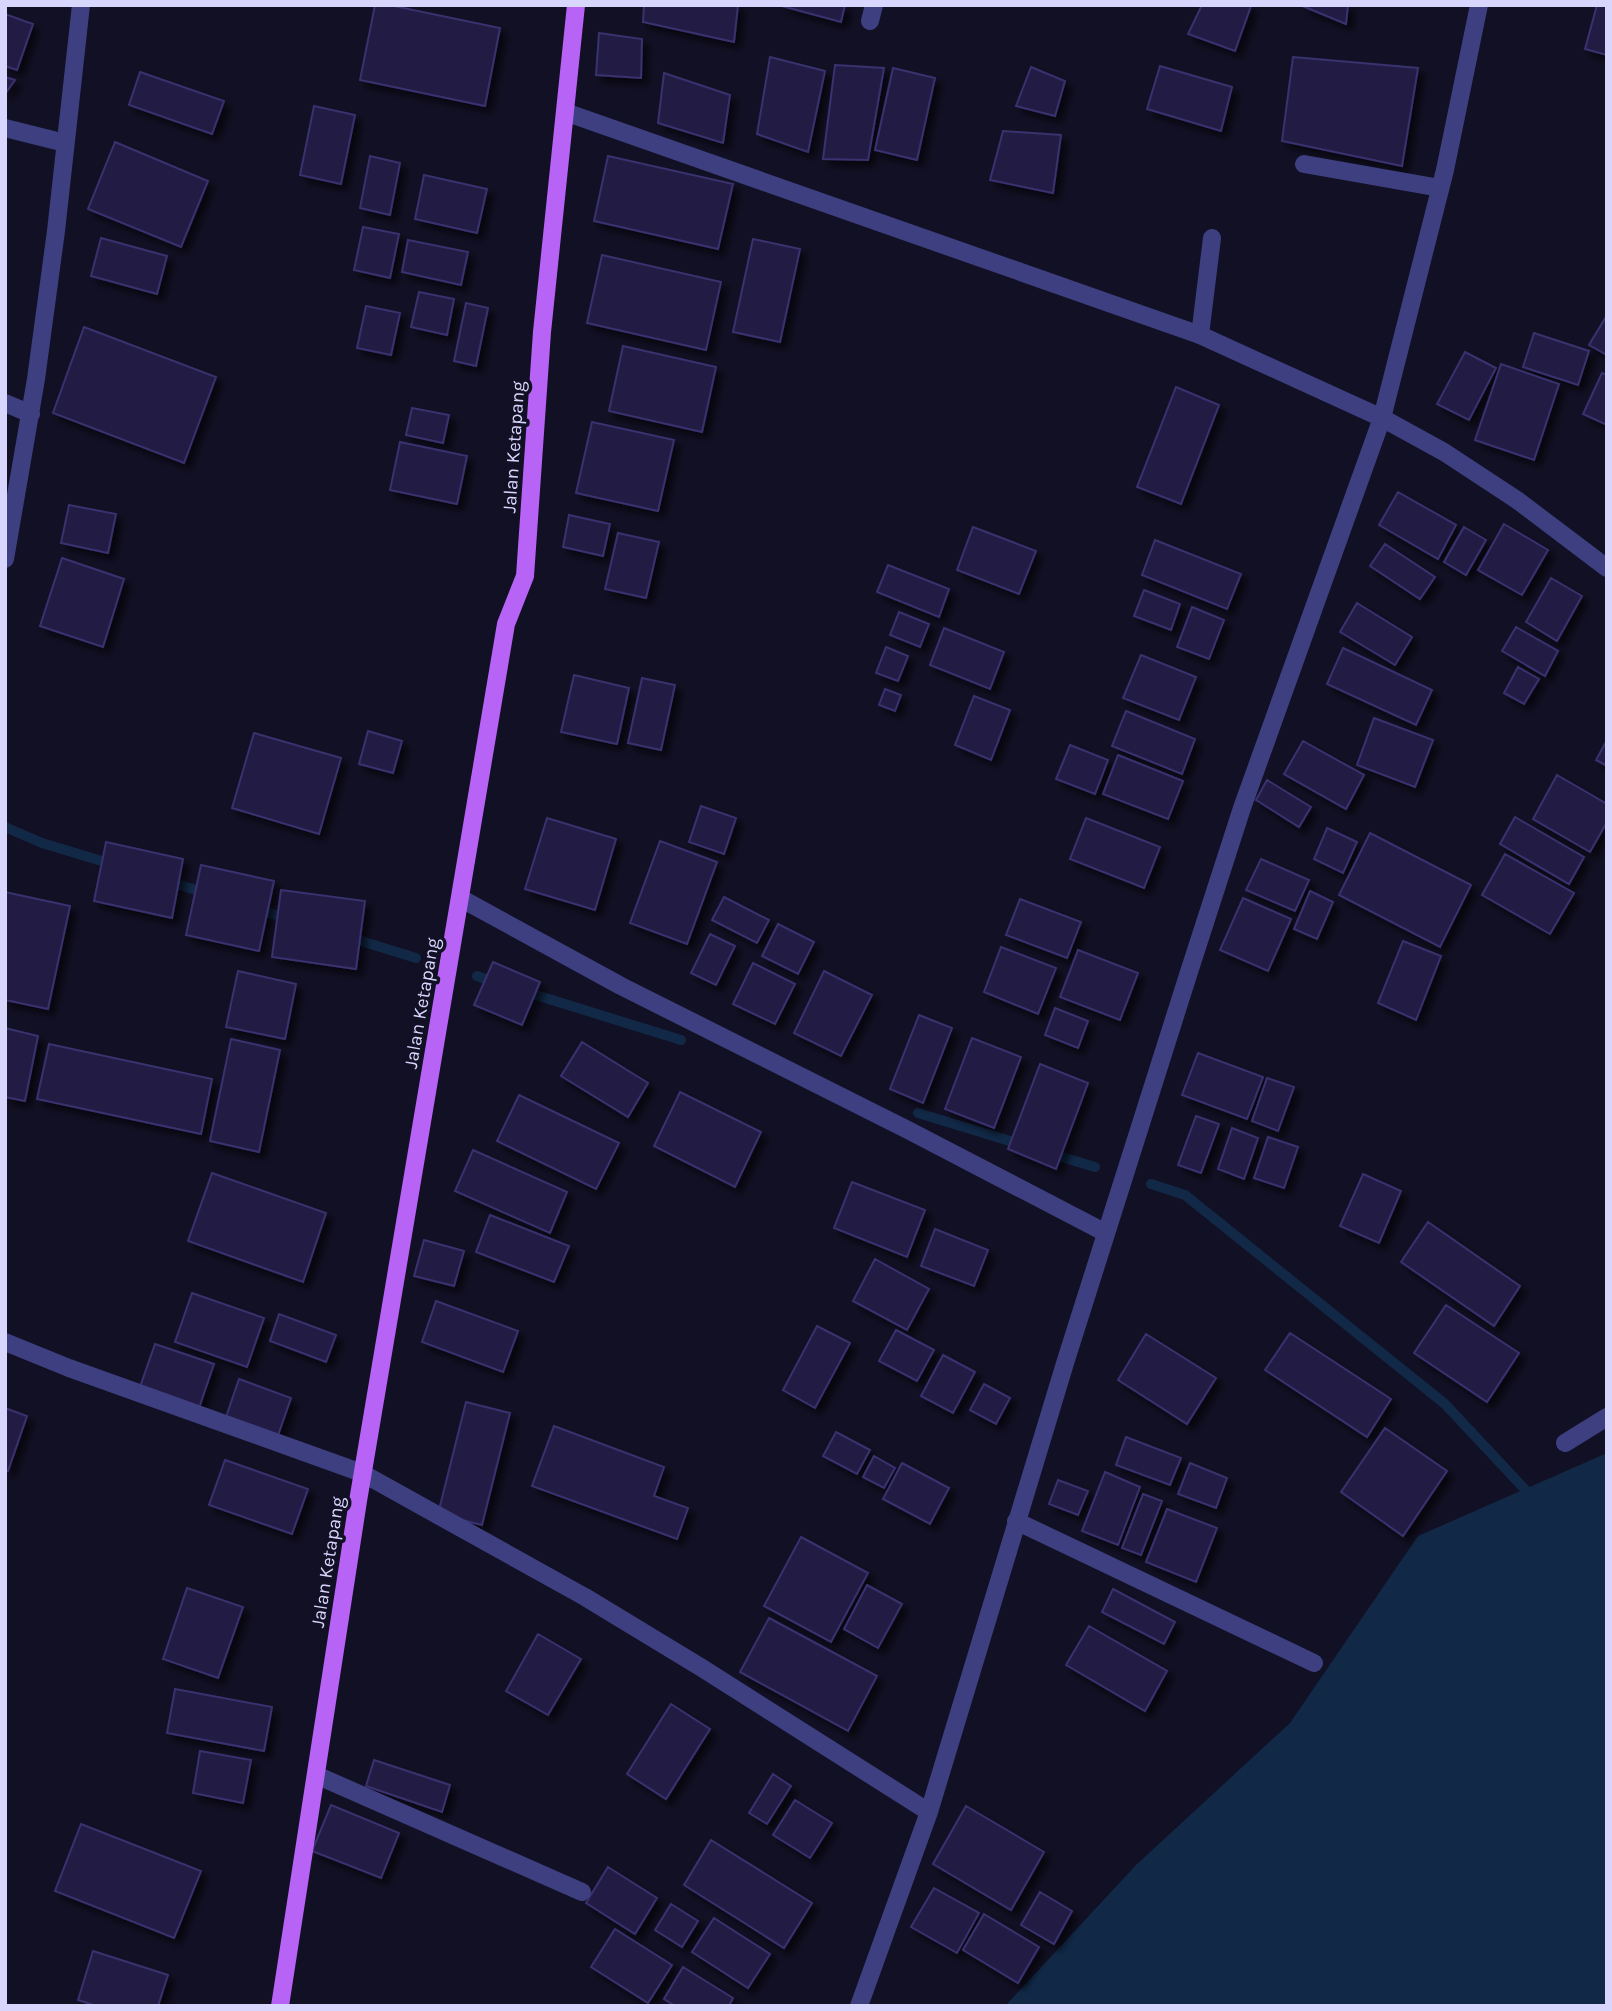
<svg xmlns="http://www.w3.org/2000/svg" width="1612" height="2011" font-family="Karla,sans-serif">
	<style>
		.water { fill: #112947 }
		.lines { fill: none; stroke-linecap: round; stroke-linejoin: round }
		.stream { stroke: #112947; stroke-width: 10 }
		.building { fill: #231d44; stroke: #39316e; stroke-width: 2; filter: url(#shadow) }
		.service { stroke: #3e3f80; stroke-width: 18 }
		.minor { stroke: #3e3f80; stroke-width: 18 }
		.primary { stroke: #b663f6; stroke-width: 18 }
		.labels { text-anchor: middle; stroke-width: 7; stroke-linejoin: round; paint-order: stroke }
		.street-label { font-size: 19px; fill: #d8d6fd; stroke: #121024 }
	</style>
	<defs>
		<filter id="shadow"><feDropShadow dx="6" dy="6" stdDeviation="3.5" flood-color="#0009"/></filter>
	</defs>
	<rect width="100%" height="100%" fill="#121024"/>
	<!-- water -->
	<path class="water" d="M1607,1453V2006H1005L1136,1865L1290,1723L1418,1536Z"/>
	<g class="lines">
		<!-- stream -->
		<path class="stream" d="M5,827L42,843L115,865
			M167,881L209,894
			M254,908L289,919
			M348,937L416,958
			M477,976L497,983
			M523,991L681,1040
			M918,1113L1023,1145
			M1048,1153L1095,1167
			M1151,1184L1185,1195L1445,1404L1533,1498"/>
	</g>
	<!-- building -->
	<path class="building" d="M375,5H389L500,28L485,106L360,80Z
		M644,5H738L734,42L643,22Z
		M778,5H845L841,22Z
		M1202,5L1251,6L1235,51L1188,34Z
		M1300,5H1348L1346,24Z
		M1597,5H1607V55L1585,49Z
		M5,14L33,24L17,70L5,66Z
		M599,33L642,39L641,78L596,75Z
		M770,57L825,71L808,152L757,134Z
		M1293,57L1418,68L1402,166L1282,141Z
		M835,65L884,68L868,160L823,159Z
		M1160,66L1232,87L1221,131L1147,109Z
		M1031,67L1065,81L1055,116L1016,106Z
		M893,68L935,78L917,160L875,150Z
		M140,72L224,101L212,134L129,105Z
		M664,73L730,95L723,143L658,123Z
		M5,77L15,80L5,94Z
		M314,106L355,115L341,184L300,175Z
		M1003,131L1061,135L1053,193L990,180Z
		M115,142L208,181L181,247L88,209Z
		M370,156L400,163L390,215L360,208Z
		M608,156L733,184L718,249L594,221Z
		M424,175L487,189L477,233L415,219Z
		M363,227L399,234L390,278L354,270Z
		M101,238L167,256L157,294L91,276Z
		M753,239L800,249L780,342L733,332Z
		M408,240L468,252L461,285L402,272Z
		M602,255L721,282L706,350L587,323Z
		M419,292L454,299L447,335L411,327Z
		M466,303L488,308L476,366L454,361Z
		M366,306L400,313L391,355L357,348Z
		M1607,315V355L1589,345Z
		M84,327L216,377L184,463L53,413Z
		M1534,333L1589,351L1578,385L1523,367Z
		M623,346L716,367L702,432L609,411Z
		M1465,352L1496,368L1469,420L1437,404Z
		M1501,364L1559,384L1534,460L1475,440Z
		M1602,373L1607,375V425L1583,414Z
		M1176,387L1219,405L1181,504L1137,487Z
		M412,408L449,415L443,443L406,435Z
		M592,422L674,440L658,511L576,493Z
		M400,442L467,456L457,504L390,490Z
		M1398,492L1456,525L1438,559L1379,525Z
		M69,505L116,514L108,553L61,543Z
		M569,515L610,524L603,556L563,547Z
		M1504,524L1548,550L1522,595L1478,570Z
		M973,527L1036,551L1019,594L957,570Z
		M1464,527L1486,540L1466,575L1444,562Z
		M618,533L659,542L646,598L605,589Z
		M1155,540L1241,574L1227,609L1142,575Z
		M1385,544L1435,577L1420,599L1370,566Z
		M62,558L124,579L103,647L40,626Z
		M888,565L949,589L939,617L877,592Z
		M1551,578L1582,596L1557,641L1526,622Z
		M1144,590L1180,604L1171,630L1134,616Z
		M1357,603L1412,637L1395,665L1340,632Z
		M1192,607L1224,620L1209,659L1177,647Z
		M899,612L929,624L920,647L890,635Z
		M1516,627L1558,651L1545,676L1502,651Z
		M944,628L1004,652L990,689L930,665Z
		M886,647L908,656L898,681L876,673Z
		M1343,648L1432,690L1416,725L1327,684Z
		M1141,655L1196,677L1179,720L1123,698Z
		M1518,667L1539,679L1524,704L1504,693Z
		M574,675L629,688L617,744L561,732Z
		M642,678L675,685L661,750L628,743Z
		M885,689L901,695L895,711L879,705Z
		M974,696L1010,710L991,760L955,745Z
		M1126,711L1195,739L1182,774L1112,746Z
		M1374,718L1433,740L1415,787L1357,765Z
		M368,731L402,741L393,773L359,764Z
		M254,733L341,758L319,834L232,808Z
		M1607,740V766L1596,760Z
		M1303,741L1364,775L1346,809L1284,774Z
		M1070,745L1108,760L1095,794L1056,779Z
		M1118,755L1183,781L1168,819L1103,794Z
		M1557,775L1607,804V822L1590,852L1533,819Z
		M1267,780L1311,807L1299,827L1256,800Z
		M701,806L736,818L724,854L689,842Z
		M1515,817L1584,857L1569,884L1500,844Z
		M547,818L616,839L595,910L525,889Z
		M1086,818L1160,847L1144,888L1070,859Z
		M1327,828L1357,842L1343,873L1314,859Z
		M1370,833L1471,885L1440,947L1339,895Z
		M660,841L717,862L687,944L630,923Z
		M106,842L183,859L172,918L94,901Z
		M1505,854L1574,893L1550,934L1482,895Z
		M1261,859L1309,880L1295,911L1246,890Z
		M201,865L274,881L259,951L186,935Z
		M281,890L365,901L356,969L272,957Z
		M1310,891L1333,902L1317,939L1294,929Z
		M5,892L70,906L48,1009L5,1000Z
		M724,897L769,920L757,943L712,920Z
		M1243,898L1291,919L1268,971L1220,950Z
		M1020,899L1081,922L1067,958L1006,935Z
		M778,924L814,942L798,974L762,956Z
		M710,934L735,946L716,985L691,973Z
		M1403,941L1441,956L1416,1020L1378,1003Z
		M1001,947L1056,968L1038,1014L984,992Z
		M1078,950L1138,973L1120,1020L1060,997Z
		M493,962L540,982L522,1025L474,1005Z
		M753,963L795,984L775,1024L733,1004Z
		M238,971L296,984L285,1039L226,1027Z
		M824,971L872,995L841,1056L794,1033Z
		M1055,1008L1088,1021L1078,1048L1045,1035Z
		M919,1015L952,1028L923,1103L890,1089Z
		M5,1028L38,1036L25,1101L5,1097Z
		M972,1038L1021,1057L994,1128L945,1109Z
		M231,1039L280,1050L259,1152L210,1141Z
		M582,1042L648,1083L628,1117L561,1076Z
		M49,1044L212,1079L201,1134L37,1099Z
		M1198,1053L1263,1077L1247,1119L1182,1095Z
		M1040,1064L1088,1083L1056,1169L1008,1149Z
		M1267,1078L1294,1087L1278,1131L1252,1121Z
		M680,1092L761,1132L735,1187L654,1146Z
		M519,1095L619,1143L596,1189L497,1141Z
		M1196,1116L1219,1124L1201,1173L1178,1165Z
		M1232,1128L1258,1138L1244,1179L1218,1169Z
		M1268,1137L1298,1147L1284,1188L1254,1178Z
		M473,1150L567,1192L550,1233L455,1191Z
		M212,1173L326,1213L303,1282L188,1241Z
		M1363,1174L1401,1191L1379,1243L1340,1226Z
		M852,1182L925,1210L907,1257L834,1228Z
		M490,1215L569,1246L554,1282L476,1252Z
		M1428,1222L1520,1286L1494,1326L1401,1262Z
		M935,1229L988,1250L974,1286L921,1266Z
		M424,1240L464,1251L454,1286L414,1276Z
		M875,1259L929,1289L907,1330L853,1301Z
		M192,1293L264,1318L247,1367L175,1342Z
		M436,1301L518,1331L503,1372L422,1342Z
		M1446,1305L1519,1353L1487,1402L1414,1353Z
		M279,1314L336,1335L326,1362L270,1341Z
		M817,1326L850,1343L815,1408L783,1390Z
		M896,1330L934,1350L917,1381L879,1361Z
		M1290,1333L1391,1399L1367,1437L1265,1370Z
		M1146,1334L1216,1378L1187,1424L1118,1380Z
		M155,1344L214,1364L199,1408L140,1387Z
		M943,1355L975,1372L953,1413L921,1396Z
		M239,1379L291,1398L276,1441L224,1423Z
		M984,1384L1010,1398L996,1424L970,1410Z
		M466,1402L510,1413L482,1525L438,1514Z
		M5,1408L27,1416L8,1471L5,1470Z
		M554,1426L664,1467L654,1496L688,1508L677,1539L532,1486Z
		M1385,1428L1447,1471L1403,1536L1341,1492Z
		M836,1432L870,1450L857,1474L823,1456Z
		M1126,1437L1181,1458L1170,1485L1116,1465Z
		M874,1456L895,1468L884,1488L863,1477Z
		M225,1460L308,1489L292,1534L209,1505Z
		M902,1463L949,1488L930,1524L883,1499Z
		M1190,1463L1227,1478L1216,1508L1178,1494Z
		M1105,1472L1140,1487L1118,1545L1082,1531Z
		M1058,1480L1088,1491L1078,1515L1049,1504Z
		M1143,1494L1162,1501L1141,1555L1122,1548Z
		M1167,1509L1217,1528L1196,1582L1146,1562Z
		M801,1537L868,1573L831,1642L764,1606Z
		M867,1585L902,1604L878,1648L844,1629Z
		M187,1588L243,1607L218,1678L163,1659Z
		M1113,1589L1175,1622L1164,1644L1102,1612Z
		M769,1618L877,1676L848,1731L740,1672Z
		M1089,1626L1167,1671L1145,1711L1066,1665Z
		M538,1634L581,1659L548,1715L506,1691Z
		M175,1689L272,1707L264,1751L167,1733Z
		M671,1704L710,1729L666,1799L627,1774Z
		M200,1751L251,1760L243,1803L193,1793Z
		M374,1760L450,1785L442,1812L366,1786Z
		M773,1774L791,1786L767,1824L749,1813Z
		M795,1800L832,1823L810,1858L773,1835Z
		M331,1805L399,1833L381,1878L312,1851Z
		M966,1806L1044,1852L1011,1910L933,1864Z
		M81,1824L201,1871L174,1938L55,1891Z
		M711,1840L812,1903L784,1948L684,1885Z
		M608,1867L657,1898L635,1934L586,1903Z
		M934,1888L979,1913L957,1953L911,1927Z
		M1040,1892L1072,1911L1054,1944L1021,1925Z
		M671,1904L698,1921L682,1947L655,1930Z
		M984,1914L1039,1947L1018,1983L963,1950Z
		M714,1918L770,1954L748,1988L692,1952Z
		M615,1929L672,1965L648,2003L591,1967Z
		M93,1951L168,1975L158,2006H97L78,2000Z
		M683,1967L733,1998L729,2006H675L664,1999Z"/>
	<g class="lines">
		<!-- service -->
		<path class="service" d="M1304,164L1440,188
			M1200,335L1212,238"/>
		<!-- minor -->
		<path class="minor" d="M870,21L874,5
			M565,112L1200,335L1382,418L1444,452L1517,500L1607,568
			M5,128L65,143
			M5,403L31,414
			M5,559L36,379L56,231L81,5
			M460,898L621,986L906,1129L1106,1233
			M5,1342L69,1368L362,1473L585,1597L702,1668L929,1812L1066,1360L1189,972L1242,808L1382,418L1445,170L1479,5
			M1565,1443L1607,1417
			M1016,1521L1314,1663
			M316,1775L582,1892
			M859,2006L929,1812"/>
		<!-- primary -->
		<path class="primary" d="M280,2006L358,1501L506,624L525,576L542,332L576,5"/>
	</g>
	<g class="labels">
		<!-- street labels -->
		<g class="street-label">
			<text transform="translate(513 447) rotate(-86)" y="7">Jalan Ketapang</text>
			<text transform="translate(421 1003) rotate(-80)" y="7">Jalan Ketapang</text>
			<text transform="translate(327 1562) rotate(-81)" y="7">Jalan Ketapang</text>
		</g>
	</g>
	<!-- border -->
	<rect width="1612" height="2011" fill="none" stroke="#d8d6fd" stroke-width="14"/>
</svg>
